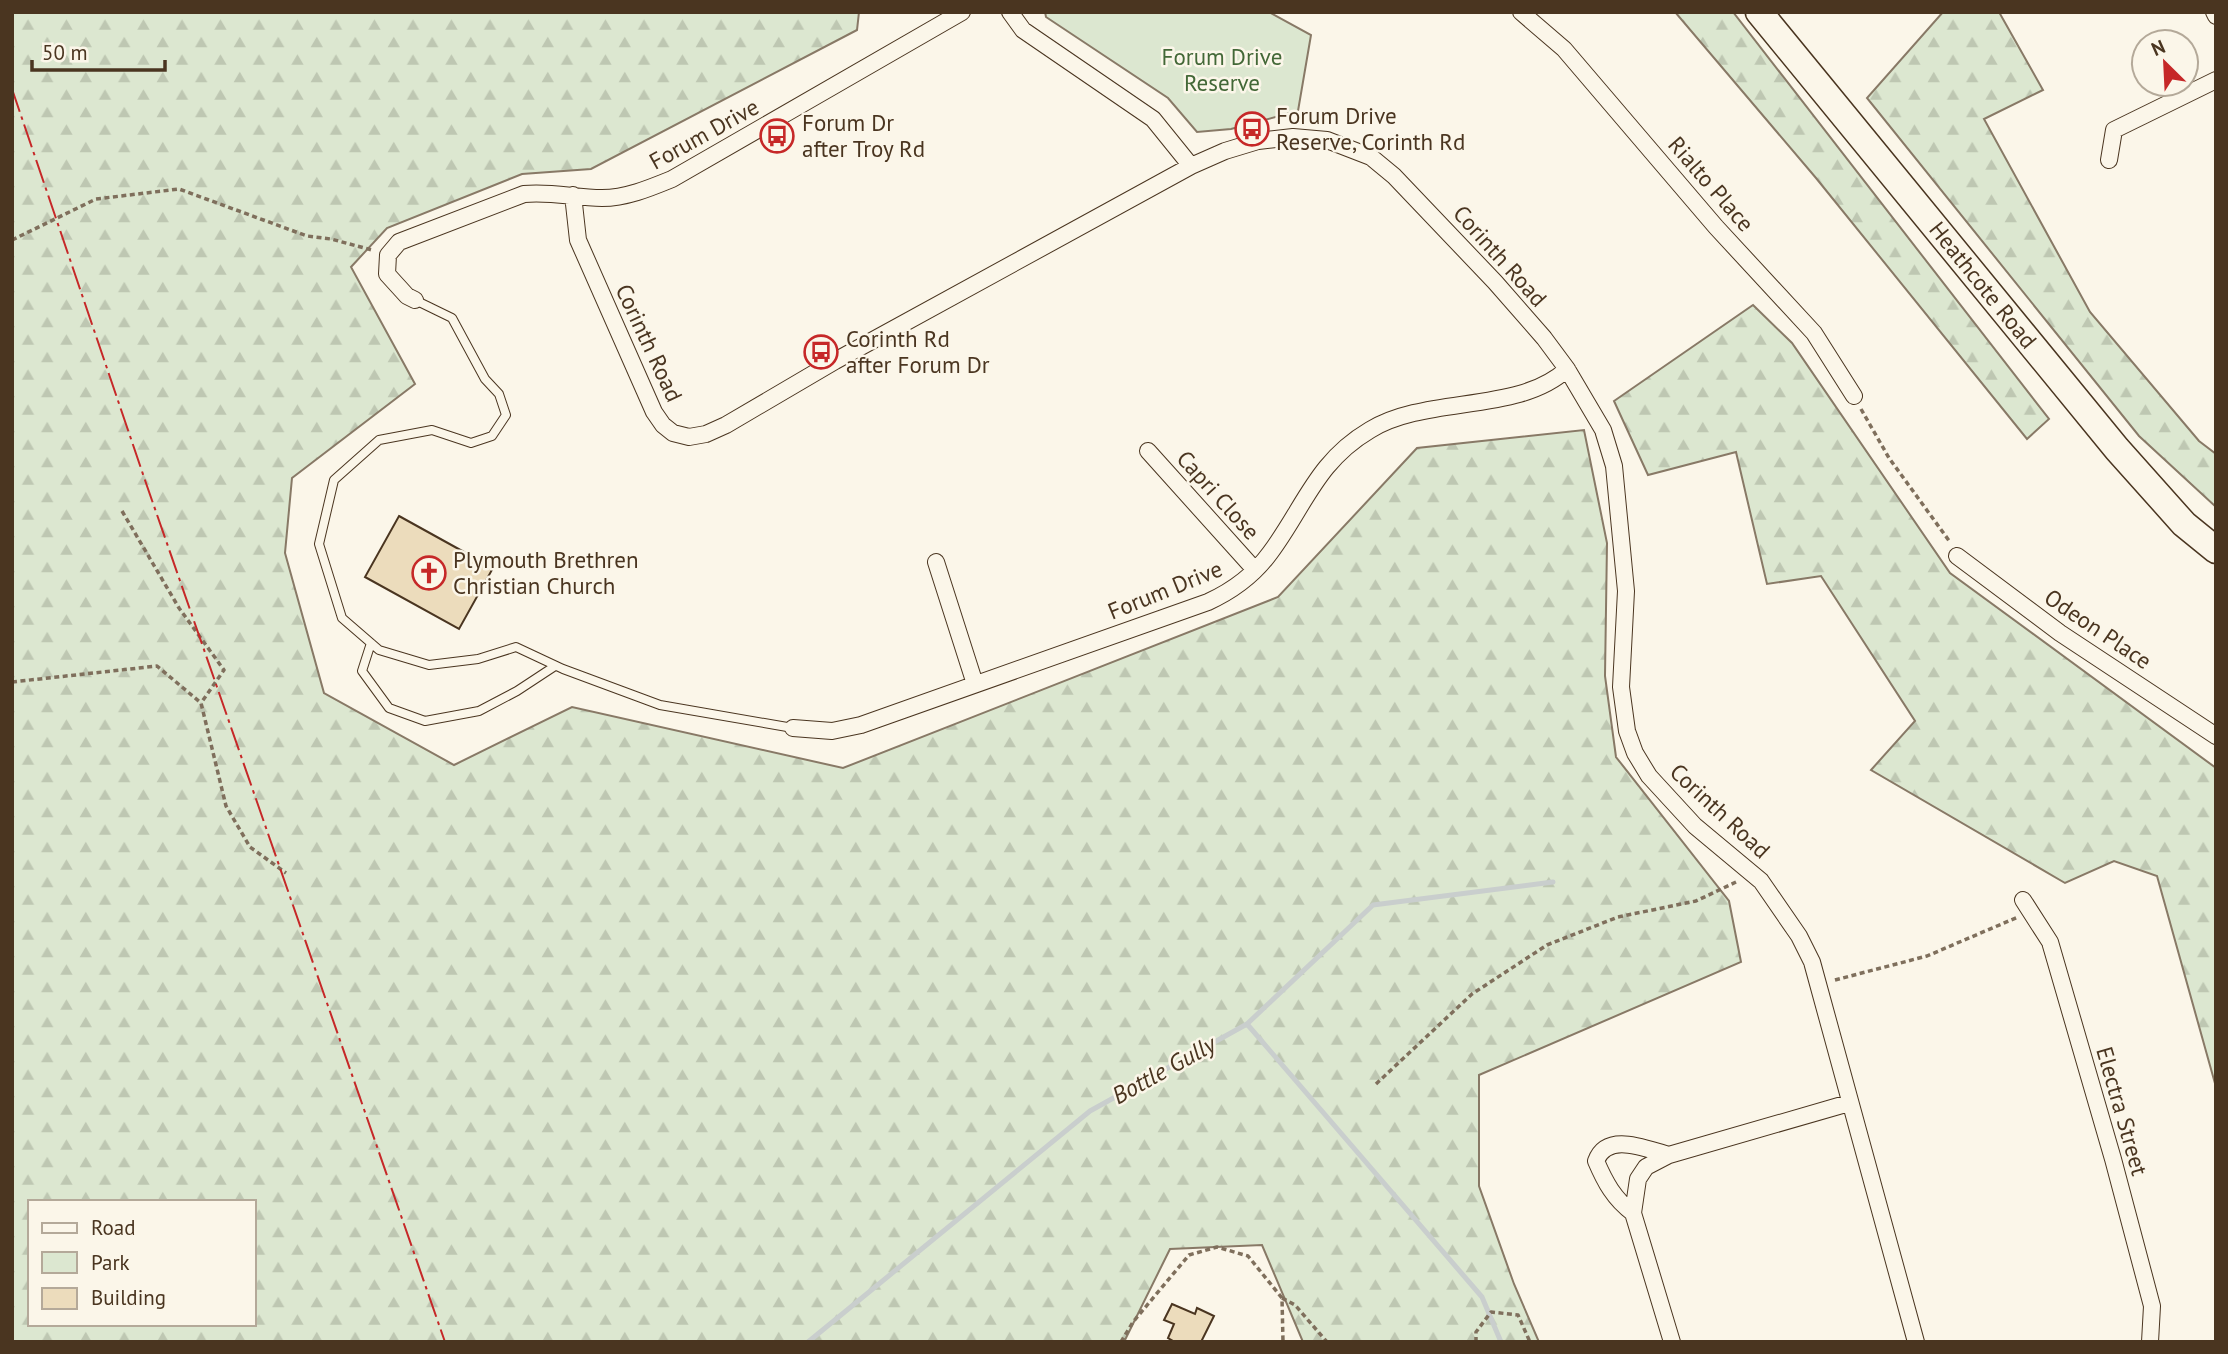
<svg xmlns="http://www.w3.org/2000/svg" width="2228" height="1354" font-family="'PT Sans',sans-serif">
	<style>
		.forest { fill: url(#forest-firs); stroke: #887966; stroke-width: 2; fill-rule: evenodd }
		.park { fill: #dce7d0; stroke: #887966; stroke-width: 2 }
		.lines { fill: none; stroke-linecap: round; stroke-linejoin: round }
		.stream { stroke: #c9cecd; stroke-width: 5 }
		.building { fill: #ecdcbc; stroke: #4a3520; stroke-width: 2 }
		.service-casing { stroke: #4a3520; stroke-width: 10 }
		.minor-casing { stroke: #4a3520; stroke-width: 18 }
		.trunk-casing { stroke: #4a3520; stroke-width: 29 }
		.path { stroke: #7f6f5c; stroke-width: 3.5; stroke-dasharray: 5 3.5; stroke-linecap: butt }
		.service { stroke: #fbf6e9; stroke-width: 8 }
		.minor { stroke: #fbf6e9; stroke-width: 16 }
		.trunk { stroke: #fbf6e9; stroke-width: 26 }
		.power { stroke: #c62828; stroke-width: 2; stroke-dasharray: 24 5 3.5 5; stroke-linecap: butt }
		.labels { text-anchor: middle; stroke-width: 5; stroke-linejoin: round; paint-order: stroke }
		.park-label { font-size: 23px; fill: #436837; stroke: #fbf6e9 }
		.poi-label { font-size: 23px; fill: #4a3520; stroke: #fbf6e9; text-anchor: start }
		.street-label { font-size: 23px; fill: #4a3520; stroke: #fbf6e9 }
		.water-label { font-size: 24px; font-style: italic; fill: #4a3520; stroke: #fbf6e9 }
	</style>
	<defs>
		<pattern id="forest-firs" width="22" height="20" patternUnits="userSpaceOnUse" patternTransform="scale(1.75)"><rect width="22" height="20" fill="#dce7d0"/><path d="M5 1l3.5 6h-7zM16 11l3.5 6h-7z" fill="#bec7b2"/></pattern>
	</defs>
	<rect width="100%" height="100%" fill="#fbf6e9"/>
	<!-- forest -->
	<path class="forest" d="M12,12H859L857,30L591,169L522,174L387,228L351,267L415,384L292,478L285,553L324,693L454,765L572,707L843,768L1278,597L1417,448L1584,430L1607,543L1605,676L1616,757L1729,901L1741,962L1479,1075V1186L1514,1284L1539,1342H1303L1262,1245L1170,1249L1124,1342H12ZM30,1202H254V1324H30Z
		M1675,12H1733L2049,419L2027,439L1816,178Z
		M1943,12H1999L2043,90L1984,119L2090,312L2199,441L2216,454V507L2139,436L1867,98Z
		M1753,305L1792,343L1950,573L2216,768V1087L2157,876L2114,861L2065,883L1871,770L1915,721L1821,576L1767,584L1736,452L1648,475L1614,401Z"/>
	<!-- park -->
	<path class="park" d="M1045,12H1269L1311,35L1298,111L1231,129L1197,132L1168,98L1046,17Z"/>
	<g class="lines">
		<!-- stream -->
		<path class="stream" d="M1247,1024L1482,1297L1501,1342
			M808,1342L1090,1111L1247,1024L1373,905L1553,882"/>
	</g>
	<!-- building -->
	<path class="building" d="M399,516L493,568L459,629L365,577Z
		M1172,1304L1195,1314L1197,1308L1214,1316L1201,1342H1175L1168,1338L1174,1324L1164,1320Z"/>
	<g class="lines">
		<defs>
			<path id="service" d="M415,300L452,318L485,379L499,394L506,415L492,436L471,443L432,430L379,440L334,480L319,544L342,618L379,650L429,665L478,659L516,647L563,669L660,705L793,728
				M371,643L362,671L389,708L425,721L479,711L517,691L555,666"/>
			<path id="minor" d="M1010,12L1023,30L1153,119L1191,166
				M1521,12L1564,49L1716,227L1814,333L1854,396
				M2214,12L2216,16
				M2109,160L2114,130L2216,80
				M573,195L578,240L654,412L663,425L673,433L689,437L706,434L726,425L835,361L1191,166L1225,151L1258,141L1293,137L1327,140L1371,157L1394,176L1495,282L1544,338L1567,369L1603,430L1614,466L1626,591L1621,687L1627,731L1635,753L1649,776L1695,826L1761,881L1799,936L1812,962L1916,1342
				M415,300L407,296L387,274L388,255L399,242L524,194C550,191 576,198 602,198C626,198 650,188 672,179L962,12
				M1148,451L1255,570
				M1957,556L2060,633L2216,736
				M936,562L975,684
				M793,728L832,731L861,725L1208,602C1232,591 1254,575 1270,553C1305,506 1316,462 1370,430C1427,395 1519,414 1567,369
				M2023,900L2050,942L2113,1159L2152,1306L2150,1342
				M1633,1213C1614,1199 1605,1182 1596,1161C1607,1131 1646,1149 1669,1155
				M1672,1342L1633,1213L1638,1179L1646,1167L1669,1155L1849,1103"/>
			<path id="trunk" d="M1759,12L2117,449L2184,524L2216,550"/>
		</defs>
		<!-- service casing -->
		<use href="#service" class="service-casing"/>
		<!-- minor casing -->
		<use href="#minor" class="minor-casing"/>
		<!-- trunk casing -->
		<use href="#trunk" class="trunk-casing"/>
		<!-- path -->
		<path class="path" d="M12,240L96,199L179,189L307,236L331,239L372,250
			M1861,409L1889,458L1950,542
			M122,511L179,608L224,670L201,703
			M12,682L157,666L201,703L226,806L250,847L286,873
			M1835,980L1927,956L2018,917
			M1376,1084L1472,994L1547,945L1618,917L1696,901L1736,882
			M1282,1298L1295,1305L1327,1342
			M1121,1342L1133,1322L1189,1255L1217,1247L1248,1256L1282,1298L1283,1342
			M1476,1342V1332L1491,1312L1518,1315L1530,1342"/>
		<!-- service -->
		<use href="#service" class="service"/>
		<!-- minor -->
		<use href="#minor" class="minor"/>
		<!-- trunk -->
		<use href="#trunk" class="trunk"/>
		<!-- power -->
		<path class="power" d="M12,89L147,486L445,1342"/>
	</g>
	<!-- icons -->
	<defs>
		<symbol id="bus-ring" viewBox="-11 -11 22 22"><circle r="9.5" fill="#fbf6e9" stroke="#c62828" stroke-width="1.5"/><path d="M-5-6H5V4H4V6H2V4H-2V6H-4V4H-5ZM-3.5-4V0h7V-4ZM-3.5 1.2v1.5H-2V1.2ZM2 1.2v1.5H3.5V1.2Z" fill="#c62828"/></symbol>
		<symbol id="church-ring" viewBox="-11 -11 22 22"><circle r="9.5" fill="#fbf6e9" stroke="#c62828" stroke-width="1.5"/><path d="M-1.2-6h2.4v3.5h3.3v2.4h-3.3V6h-2.4V-.1h-3.3v-2.4h3.3Z" fill="#c62828"/></symbol>
	</defs>
	<g fill-rule="evenodd">
		<use href="#bus-ring" x="1233" y="110" width="38" height="38"/>
		<use href="#bus-ring" x="758" y="117" width="38" height="38"/>
		<use href="#bus-ring" x="802" y="333" width="38" height="38"/>
		<use href="#church-ring" x="410" y="554" width="38" height="38"/>
	</g>
	<g class="labels">
		<!-- park labels -->
		<g class="park-label">
			<text x="1222" y="65">Forum Drive<tspan x="1222" dy="26">Reserve</tspan></text>
		</g>
		<!-- poi labels -->
		<g class="poi-label">
			<text x="1276" y="124">Forum Drive<tspan x="1276" dy="26">Reserve, Corinth Rd</tspan></text>
			<text x="802" y="131">Forum Dr<tspan x="802" dy="26">after Troy Rd</tspan></text>
			<text x="846" y="347">Corinth Rd<tspan x="846" dy="26">after Forum Dr</tspan></text>
			<text x="453" y="568">Plymouth Brethren<tspan x="453" dy="26">Christian Church</tspan></text>
		</g>
		<!-- street labels -->
		<g class="street-label">
			<text transform="translate(704 134) rotate(-29)" y="8">Forum Drive</text>
			<text transform="translate(1711 184) rotate(49)" y="8">Rialto Place</text>
			<text transform="translate(1500 256) rotate(48)" y="8">Corinth Road</text>
			<text transform="translate(1983 285) rotate(51)" y="8">Heathcote Road</text>
			<text transform="translate(649 343) rotate(65)" y="8">Corinth Road</text>
			<text transform="translate(1218 495) rotate(48)" y="8">Capri Close</text>
			<text transform="translate(1165 590) rotate(-22)" y="8">Forum Drive</text>
			<text transform="translate(2098 629) rotate(34)" y="8">Odeon Place</text>
			<text transform="translate(1720 811) rotate(43)" y="8">Corinth Road</text>
			<text transform="translate(2122 1111) rotate(74)" y="8">Electra Street</text>
		</g>
		<!-- water labels -->
		<g class="water-label">
			<text transform="translate(1164 1070) rotate(-29)" y="8">Bottle Gully</text>
		</g>
	</g>
	<!-- border -->
	<rect width="2228" height="1354" fill="none" stroke="#4a3520" stroke-width="28"/>
	<!-- legend -->
	<rect x="28" y="1200" width="228" height="126" fill="#fbf6e9" stroke="#b4a999" stroke-width="2"/>
	<rect x="42" y="1223" width="35" height="10" fill="#fbf6e9" stroke="#b4a999" stroke-width="2"/>
	<text x="91" y="1235" font-size="21" fill="#4a3520">Road</text>
	<rect x="42" y="1252" width="35" height="21" fill="#dce7d0" stroke="#b4a999" stroke-width="2"/>
	<text x="91" y="1270" font-size="21" fill="#4a3520">Park</text>
	<rect x="42" y="1288" width="35" height="21" fill="#ecdcbc" stroke="#b4a999" stroke-width="2"/>
	<text x="91" y="1305" font-size="21" fill="#4a3520">Building</text>
	<!-- north arrow -->
	<g transform="translate(2165 63) rotate(336)"><circle r="33" fill="#fbf6e9" stroke="#b4a999" stroke-width="2"/>
	<path d="M0-5L12 26L0 18L-12 26Z" fill="#c62828"/>
	<text y="-10" font-size="19" font-weight="bold" text-anchor="middle" fill="#4a3520">N</text>
	</g>
	<!-- scale -->
	<path d="M32 60v10h133v-10" fill="none" stroke="#4a3520" stroke-width="3.5"/>
	<text x="42" y="60" font-size="21" fill="#4a3520" stroke="#fbf6e9" stroke-width="5" paint-order="stroke">50 m</text>
</svg>
